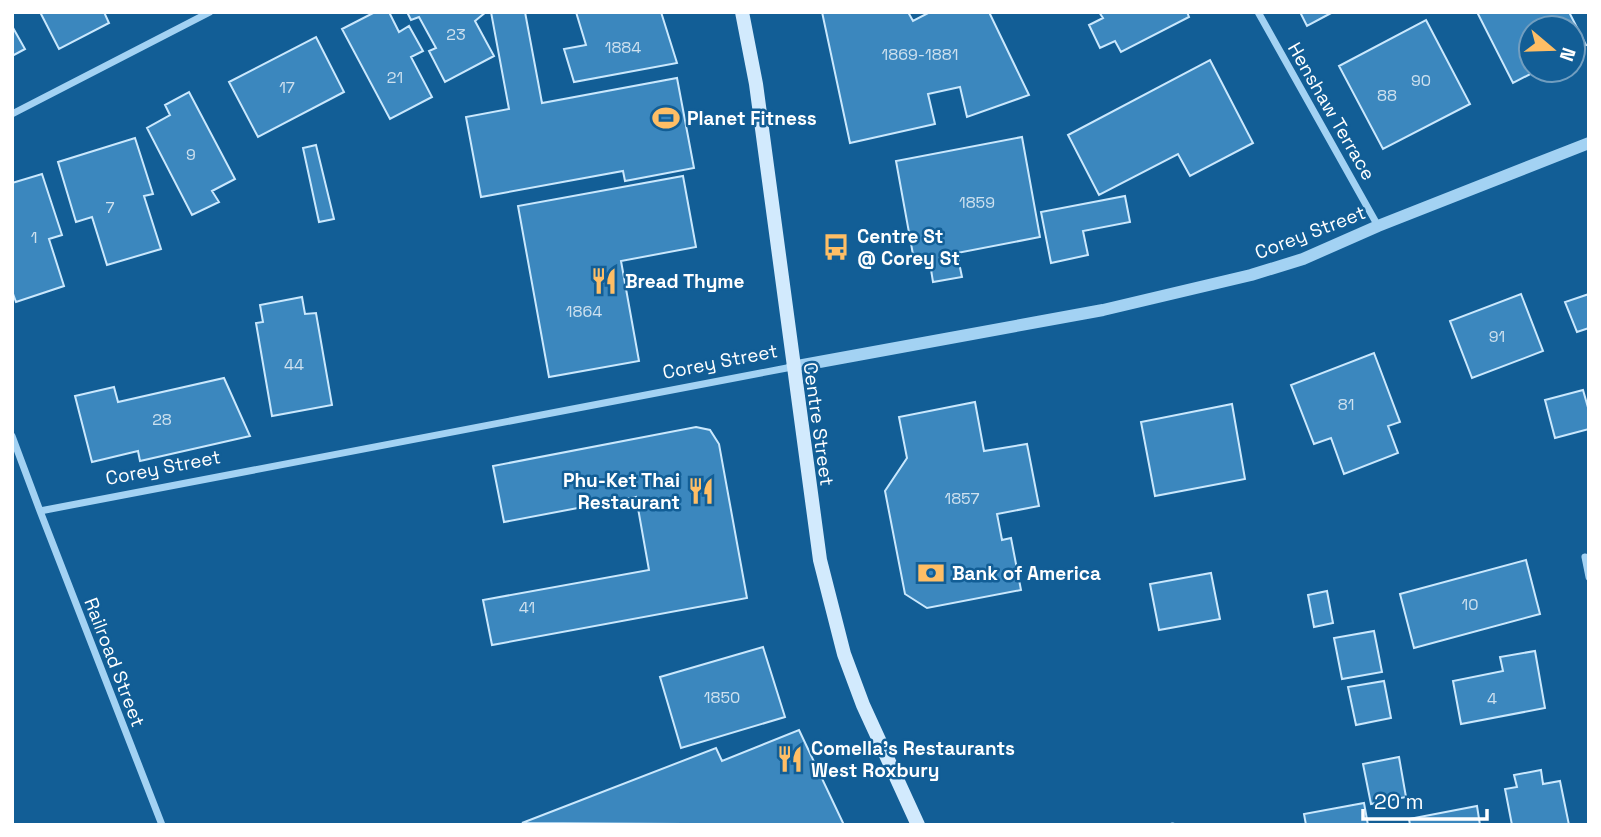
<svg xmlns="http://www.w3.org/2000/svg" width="1601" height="837" font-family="'Space Grotesk',sans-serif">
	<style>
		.building { fill: #3b87be; stroke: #cae8fd; stroke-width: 2 }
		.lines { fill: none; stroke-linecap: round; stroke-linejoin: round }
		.service { stroke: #a3d2f3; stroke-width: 5 }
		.minor { stroke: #a3d2f3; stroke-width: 7 }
		.tertiary { stroke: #a3d2f3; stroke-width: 12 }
		.secondary { stroke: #d2eafd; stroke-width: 14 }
		.labels { text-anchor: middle; stroke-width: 5; stroke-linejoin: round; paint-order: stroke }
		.number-label { font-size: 16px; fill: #cee1ef }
		.street-label { font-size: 19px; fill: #fff; stroke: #125e96 }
		.poi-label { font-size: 19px; font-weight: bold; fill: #fff; stroke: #125e96; text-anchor: start }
	</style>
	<rect width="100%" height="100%" fill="#125e96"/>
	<!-- building -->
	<path class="building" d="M40,12H104L109,23L59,49Z
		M375,12H389L399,32L409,26L423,51L411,57L432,97L390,119L342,29Z
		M407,12H486L475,21L494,56L445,82L429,51L436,48L419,17L411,20Z
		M491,12H525L542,103L677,78L694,168L625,181L623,171L481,197L466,117L509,109Z
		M576,12H661L677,63L574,82L564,49L586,45Z
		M822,12H908L913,21L930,12H989L1029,95L967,117L960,87L928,94L935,124L850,143Z
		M1099,12H1187L1189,17L1121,52L1115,41L1100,48L1089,25L1103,18Z
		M1300,12H1333L1307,26Z
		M1477,12H1569L1586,45L1573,52V28H1531V70H1538L1513,83Z
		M1426,20L1470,104L1383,149L1339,66Z
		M12,26L25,49L12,56Z
		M316,37L344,92L258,137L229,82Z
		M1210,60L1253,143L1190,176L1178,154L1099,195L1068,135Z
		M189,92L235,179L212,191L219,202L192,215L147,128L170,115L165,105Z
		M1022,137L1040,237L957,253L962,277L933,282L929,257L914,260L896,161Z
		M135,138L153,194L144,196L161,249L107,265L92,217L76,222L58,162Z
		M316,145L334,219L319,222L303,148Z
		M42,174L62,235L49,239L64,286L16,302L12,291V183Z
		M683,176L696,247L621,261L639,361L549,377L518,206Z
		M1125,196L1130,222L1083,231L1088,255L1051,263L1041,212Z
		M1521,294L1543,351L1472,378L1450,321Z
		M1589,294V328L1577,332L1565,302Z
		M302,297L305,314L316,313L332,405L272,416L256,323L263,322L260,305Z
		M1374,353L1400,422L1388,426L1398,453L1344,474L1331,438L1314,444L1291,385Z
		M224,378L250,436L140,461L138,451L92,462L75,396L114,387L118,402Z
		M1583,390L1589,411V429L1555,438L1545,400Z
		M975,402L984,451L1027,444L1039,506L997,514L1002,540L1011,538L1021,590L927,608L905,594L885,491L907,458L899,417Z
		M1232,404L1245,479L1155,496L1141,422Z
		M696,427L710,430L719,444L747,598L492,645L483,600L649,570L636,497L504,522L493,466Z
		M1526,560L1540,614L1414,648L1400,594Z
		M1211,573L1220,619L1159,630L1150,584Z
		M1327,591L1333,623L1314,627L1308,595Z
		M1374,631L1382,672L1342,679L1334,638Z
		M763,647L785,717L681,748L660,677Z
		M1535,651L1545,708L1461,724L1453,681L1503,671L1500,657Z
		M1384,681L1391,718L1356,725L1348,687Z
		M799,730L844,825L522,823L716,748L722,761Z
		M1399,757L1406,797L1371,804L1363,764Z
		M1541,770L1543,784L1560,781L1569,825H1512L1505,789L1517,787L1514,775Z
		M1364,803L1368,825H1306L1304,814Z
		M1477,806L1480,825H1410L1409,819Z"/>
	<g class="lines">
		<!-- service -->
		<path class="service" d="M1172,825H1173"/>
		<!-- minor -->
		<path class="minor" d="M1258,12L1378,226
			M12,114L210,12
			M12,436L40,511L792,367
			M40,511L162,825
			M1585,557L1589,577"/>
		<!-- tertiary -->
		<path class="tertiary" d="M792,367L1103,310L1251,275L1303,259L1378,226L1589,143"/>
		<!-- secondary -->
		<path class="secondary" d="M742,12L756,84L820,560L844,654L863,705L918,825"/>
	</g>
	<!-- icons -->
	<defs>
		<symbol id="stadium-bare" viewBox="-9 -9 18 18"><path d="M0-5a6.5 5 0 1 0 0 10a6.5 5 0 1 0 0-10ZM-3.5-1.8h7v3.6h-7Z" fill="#ffbe65" stroke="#125e96" stroke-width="2.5" paint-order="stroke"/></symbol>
		<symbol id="bus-bare" viewBox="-9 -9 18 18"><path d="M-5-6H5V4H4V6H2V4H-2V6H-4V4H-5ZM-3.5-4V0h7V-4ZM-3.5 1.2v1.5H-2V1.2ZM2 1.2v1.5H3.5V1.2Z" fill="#ffbe65" stroke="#125e96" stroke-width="2.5" paint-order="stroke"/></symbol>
		<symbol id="restaurant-bare" viewBox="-9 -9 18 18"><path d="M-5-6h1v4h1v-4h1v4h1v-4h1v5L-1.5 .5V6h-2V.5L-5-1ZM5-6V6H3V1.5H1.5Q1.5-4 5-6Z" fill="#ffbe65" stroke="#125e96" stroke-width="2.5" paint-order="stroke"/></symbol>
		<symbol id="bank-bare" viewBox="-9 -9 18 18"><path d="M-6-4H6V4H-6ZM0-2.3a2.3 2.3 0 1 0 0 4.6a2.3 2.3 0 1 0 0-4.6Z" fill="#ffbe65" stroke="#125e96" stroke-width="2.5" paint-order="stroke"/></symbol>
	</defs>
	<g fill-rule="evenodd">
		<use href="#stadium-bare" x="647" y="99" width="38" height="38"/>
		<use href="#bus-bare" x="817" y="228" width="38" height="38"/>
		<use href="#restaurant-bare" x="585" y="262" width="38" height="38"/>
		<use href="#restaurant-bare" x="682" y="472" width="38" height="38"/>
		<use href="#bank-bare" x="912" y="554" width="38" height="38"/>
		<use href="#restaurant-bare" x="771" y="740" width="38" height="38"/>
	</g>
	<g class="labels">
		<!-- number labels -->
		<g class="number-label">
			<text x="456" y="40">23</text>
			<text x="623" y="53">1884</text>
			<text x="920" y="60">1869-1881</text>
			<text x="395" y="83">21</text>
			<text x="1421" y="86">90</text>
			<text x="287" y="93">17</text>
			<text x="1387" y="101">88</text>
			<text x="191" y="160">9</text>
			<text x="977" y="208">1859</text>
			<text x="110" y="213">7</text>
			<text x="34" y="243">1</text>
			<text x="584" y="317">1864</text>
			<text x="1497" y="342">91</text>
			<text x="294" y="370">44</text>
			<text x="1346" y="410">81</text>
			<text x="162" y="425">28</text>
			<text x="962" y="504">1857</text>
			<text x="1470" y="610">10</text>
			<text x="527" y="613">41</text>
			<text x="722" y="703">1850</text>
			<text x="1492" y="704">4</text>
		</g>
		<!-- street labels -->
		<g class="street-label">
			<text transform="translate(1332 111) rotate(60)" y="7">Henshaw Terrace</text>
			<text transform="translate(1310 232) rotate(-21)" y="7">Corey Street</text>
			<text transform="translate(720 361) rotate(-11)" y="7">Corey Street</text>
			<text transform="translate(819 424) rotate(82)" y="7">Centre Street</text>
			<text transform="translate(163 467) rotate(-11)" y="7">Corey Street</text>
			<text transform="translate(115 662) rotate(69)" y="7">Railroad Street</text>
		</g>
		<!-- poi labels -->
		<g class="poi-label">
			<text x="687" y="125">Planet Fitness</text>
			<text x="857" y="243">Centre St<tspan x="857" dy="22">@ Corey St</tspan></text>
			<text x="625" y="288">Bread Thyme</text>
			<text x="680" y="487" text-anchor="end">Phu-Ket Thai<tspan x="680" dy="22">Restaurant</tspan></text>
			<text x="952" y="580">Bank of America</text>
			<text x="811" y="755">Comella's Restaurants<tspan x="811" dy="22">West Roxbury</tspan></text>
		</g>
	</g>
	<!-- border -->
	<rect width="1601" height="837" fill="none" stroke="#ffffff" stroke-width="28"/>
	<!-- north arrow -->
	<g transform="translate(1552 49) rotate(109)"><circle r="33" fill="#125e96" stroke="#719ec0" stroke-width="2"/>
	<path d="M0-5L12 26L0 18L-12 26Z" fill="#ffbe65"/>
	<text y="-10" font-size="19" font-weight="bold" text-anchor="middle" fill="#ffffff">N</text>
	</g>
	<!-- scale -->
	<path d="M1363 809v10h124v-10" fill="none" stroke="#ffffff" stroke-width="3.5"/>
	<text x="1374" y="809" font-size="21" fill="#ffffff" stroke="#125e96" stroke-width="5" paint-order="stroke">20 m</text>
</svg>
